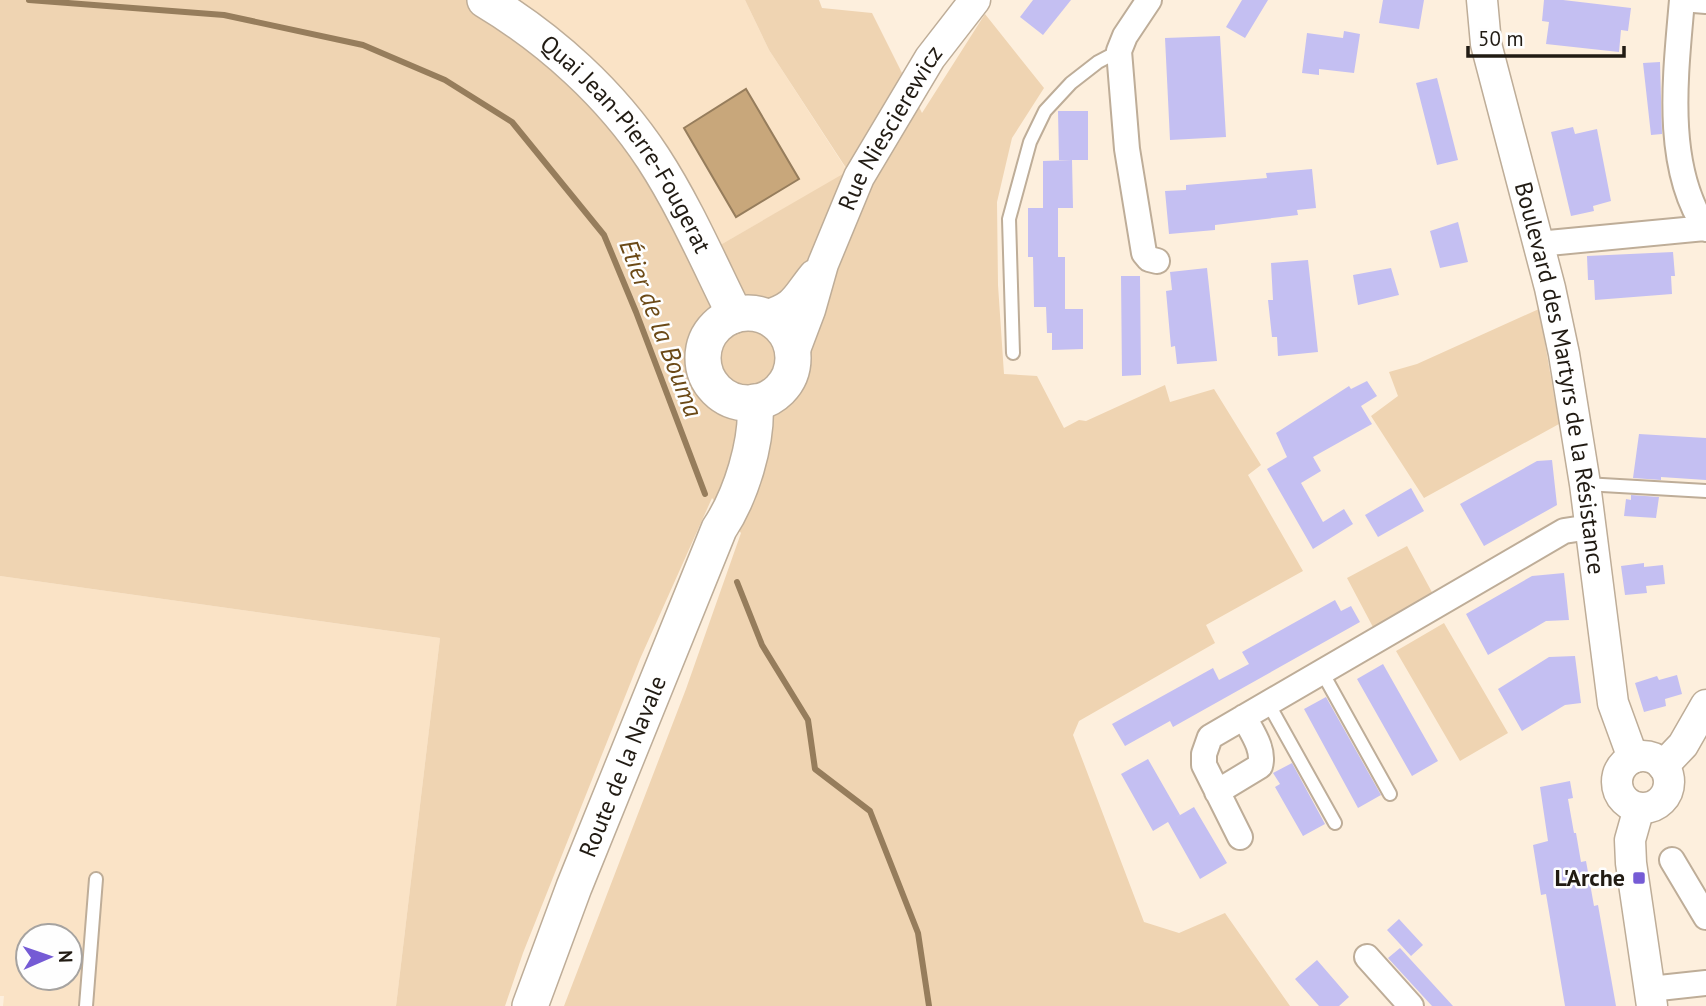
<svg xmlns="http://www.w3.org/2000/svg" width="1706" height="1006" font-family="'PT Sans',sans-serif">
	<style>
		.built { fill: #fae3c6; fill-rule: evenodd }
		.green { fill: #efd4b2 }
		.water { fill: #c8a77b; stroke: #967d5c; stroke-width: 2 }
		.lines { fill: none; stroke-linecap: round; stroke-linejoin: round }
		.stream { stroke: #967d5c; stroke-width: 6 }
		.building { fill: #c4bff2 }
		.service-casing { stroke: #bead98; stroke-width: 16 }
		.minor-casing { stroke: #bead98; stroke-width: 28 }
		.tertiary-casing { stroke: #bead98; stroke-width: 33 }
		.secondary-casing { stroke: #bead98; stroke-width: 38 }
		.service { stroke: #fff; stroke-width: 12 }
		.minor { stroke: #fff; stroke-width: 24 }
		.tertiary { stroke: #fff; stroke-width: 30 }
		.secondary { stroke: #fff; stroke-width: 35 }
		.poi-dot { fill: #755bd5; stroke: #fefefe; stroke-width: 2.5 }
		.labels { text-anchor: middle; stroke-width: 5; stroke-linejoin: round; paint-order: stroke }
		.street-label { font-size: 24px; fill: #211b13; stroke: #fefefe }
		.poi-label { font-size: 24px; font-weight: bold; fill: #211b13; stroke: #fefefe; text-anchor: end }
		.water-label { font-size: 26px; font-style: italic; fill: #6b4916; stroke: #fefefe }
	</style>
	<rect width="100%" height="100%" fill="#fdefdd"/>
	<!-- built -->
	<path class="built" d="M470,0H745L769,50L848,172L696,259Z
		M0,576L440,638L396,1006H3L4,996H0ZM28,936H70V978H28Z"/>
	<!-- green -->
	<path class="green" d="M0,0H470L526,38L640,154L696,259L848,171L769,50L745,0H819L822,8L872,13L922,113L985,14L1044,88L1012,138L997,202L998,285L1004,374L1037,376L1064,428L1079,420L1086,421L1165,385L1170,402L1214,389L1261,465L1248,475L1303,571L1206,625L1215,643L1079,721L1073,735L1144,922L1179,933L1225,913L1290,1006H564L686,689L741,533L712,498L640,659L523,953L505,1006H396L440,638L0,576Z
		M1539,309L1559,424L1424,498L1371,416L1398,396L1389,372L1417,364Z
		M1407,546L1434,596L1374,629L1347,578Z
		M1444,623L1508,733L1460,761L1396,651Z"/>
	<!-- water -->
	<path class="water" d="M746,89L799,179L736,217L684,128Z"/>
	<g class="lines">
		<!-- stream -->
		<path class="stream" d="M29,0L224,15L363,45L445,80L512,122L604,235L636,312L705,494
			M737,582L762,645L808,720L815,769L870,811L918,933L929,1006"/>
	</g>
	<!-- building -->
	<path class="building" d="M1033,0H1071L1043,35L1020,17Z
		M1242,0H1268L1245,38L1226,27Z
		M1383,0H1424L1419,29L1379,23Z
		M1544,0H1563L1631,8L1628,31L1621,30L1619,52L1546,44L1549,22L1542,21Z
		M1344,31L1360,34L1354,73L1319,69V75L1302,73L1307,33L1343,38Z
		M1220,36L1226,137L1170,140L1165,38Z
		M1660,62L1662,134L1651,135L1643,63Z
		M1437,78L1458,160L1437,165L1416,83Z
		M1058,111H1088V160H1059Z
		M1573,127L1575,134L1597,129L1611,201L1593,206L1594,211L1571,216L1551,132Z
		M1072,160L1073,208H1058V257H1065V309H1083V349L1052,350V333H1047L1046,307H1034L1033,257H1028V208H1043V161Z
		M1312,169L1316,208L1297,210L1298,215L1215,225V230L1169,234L1165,191L1186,190V185L1267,178L1266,173Z
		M1458,222L1468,262L1440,268L1430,231Z
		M1673,252L1675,276H1671L1672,294L1595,300L1594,280H1588L1587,256Z
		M1308,260L1318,352L1278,356L1277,337H1272L1268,300H1273L1271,263Z
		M1207,268L1217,361L1177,364L1175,346L1171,347L1166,291L1172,290L1170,272Z
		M1391,268L1399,295L1358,305L1353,275Z
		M1121,276H1140L1141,375L1122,376Z
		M1367,381L1377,396L1361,406L1372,424L1313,457L1321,471L1301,483L1323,522L1344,509L1353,524L1313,549L1267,469L1287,457L1276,433L1349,386L1351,389Z
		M1639,434L1706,438V480L1661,477V480L1633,478Z
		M1552,460L1557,505L1484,546L1460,504L1537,461Z
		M1411,488L1424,511L1378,537L1365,515Z
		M1631,495L1659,497L1656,518L1624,516L1626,499L1631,500Z
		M1644,563V567L1663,565L1665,584L1646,586L1647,593L1625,595L1621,566Z
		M1564,573L1569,620L1546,621L1488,655L1466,614L1532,576Z
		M1335,600L1341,611L1351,606L1360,622L1173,727L1170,721L1125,746L1112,724L1213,668L1219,680L1249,664L1242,652Z
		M1575,656L1581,703L1565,705L1522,731L1498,689L1549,657Z
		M1383,664L1438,761L1412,776L1357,679Z
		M1677,675L1682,694L1665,699L1666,706L1644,712L1635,683L1657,676L1659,680Z
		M1326,697L1381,795L1358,808L1304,709Z
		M1148,759L1180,815L1175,818L1194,807L1227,863L1200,879L1168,822L1153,831L1121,774Z
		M1292,763L1325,824L1303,836L1275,787L1280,784L1273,773Z
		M1570,781L1573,798L1568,799L1574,833H1576L1581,862L1586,861L1594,906L1598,905L1616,1006H1565L1546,894L1541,895L1533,845L1548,841L1540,787Z
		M1399,919L1423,945L1411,956L1387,930Z
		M1400,948L1453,1006H1432L1388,958Z
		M1317,960L1349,997L1339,1006H1319L1295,979Z"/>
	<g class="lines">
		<defs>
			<path id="service" d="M1013,353L1009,219L1030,142L1045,111L1071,83L1098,62L1119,51
				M1585,484L1706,491
				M1322,672L1390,794
				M1268,703L1335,823
				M86,1006L96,879"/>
			<path id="minor" d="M1149,0L1125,36L1119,51L1127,149L1144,253L1149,259L1157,261
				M1682,0C1676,72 1663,166 1706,229
				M1694,0L1706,1
				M1538,244L1706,228
				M1217,792L1260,766C1265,749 1251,731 1244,717
				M1240,837L1204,765V754L1210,737L1564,531L1590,527
				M1672,860L1706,917
				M1367,957L1411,1006
				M1650,989L1706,983"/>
			<g id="tertiary">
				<path id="s1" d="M1482,0L1486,44L1550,288L1564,354L1585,484L1613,703L1633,758"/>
				<path d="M765,316C797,306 795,298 814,275"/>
				<path id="s2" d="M793,355L810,310L823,264L859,177L930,58L975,0"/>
				<circle cx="1643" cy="782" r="26"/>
				<path d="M1663,766L1683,745L1706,705"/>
				<path d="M1639,808L1630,840L1631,863L1652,1006"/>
			</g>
			<g id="secondary">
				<path id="s3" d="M485,0C550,39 611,94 653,158C683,204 706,256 730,305L732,316"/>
				<circle cx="748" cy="358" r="45"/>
				<path id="s4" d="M530,1006L574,887L719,529C741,496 758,442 755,402"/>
			</g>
		</defs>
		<!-- service casing -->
		<use href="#service" class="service-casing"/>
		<!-- minor casing -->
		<use href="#minor" class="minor-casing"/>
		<!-- tertiary casing -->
		<use href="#tertiary" class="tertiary-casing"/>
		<!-- secondary casing -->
		<use href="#secondary" class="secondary-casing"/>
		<!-- service -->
		<use href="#service" class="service"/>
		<!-- minor -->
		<use href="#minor" class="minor"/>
		<!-- tertiary -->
		<use href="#tertiary" class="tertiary"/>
		<!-- secondary -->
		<use href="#secondary" class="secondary"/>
	</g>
	<!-- markers -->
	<rect class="poi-dot" x="1632" y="871" width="14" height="14" rx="3.5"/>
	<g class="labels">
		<!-- street labels -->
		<g class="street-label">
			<text dy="8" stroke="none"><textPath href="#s2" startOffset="248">Rue Niescierewicz</textPath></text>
			<text dy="8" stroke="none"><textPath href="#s3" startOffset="205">Quai Jean-Pierre-Fougerat</textPath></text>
			<text dy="8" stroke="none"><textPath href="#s1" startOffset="387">Boulevard des Martyrs de la Résistance</textPath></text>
			<text dy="8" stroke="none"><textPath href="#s4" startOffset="257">Route de la Navale</textPath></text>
		</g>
		<!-- poi labels -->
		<g class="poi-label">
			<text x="1625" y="886">L'Arche</text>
		</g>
		<!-- water labels -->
		<g class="water-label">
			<text transform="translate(661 328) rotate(69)" y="9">Étier de la Bouma</text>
		</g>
	</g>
	<!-- north arrow -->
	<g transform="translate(49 957) rotate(88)"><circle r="33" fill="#fefefe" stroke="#a6a3a0" stroke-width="2"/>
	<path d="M0-5L12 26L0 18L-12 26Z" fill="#755bd5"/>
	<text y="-10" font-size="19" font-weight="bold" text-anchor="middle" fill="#211b13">N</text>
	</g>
	<!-- scale -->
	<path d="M1468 46v10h156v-10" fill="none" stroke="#211b13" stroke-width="3.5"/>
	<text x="1478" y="46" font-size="21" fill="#211b13" stroke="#fefefe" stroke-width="5" paint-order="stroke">50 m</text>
</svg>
